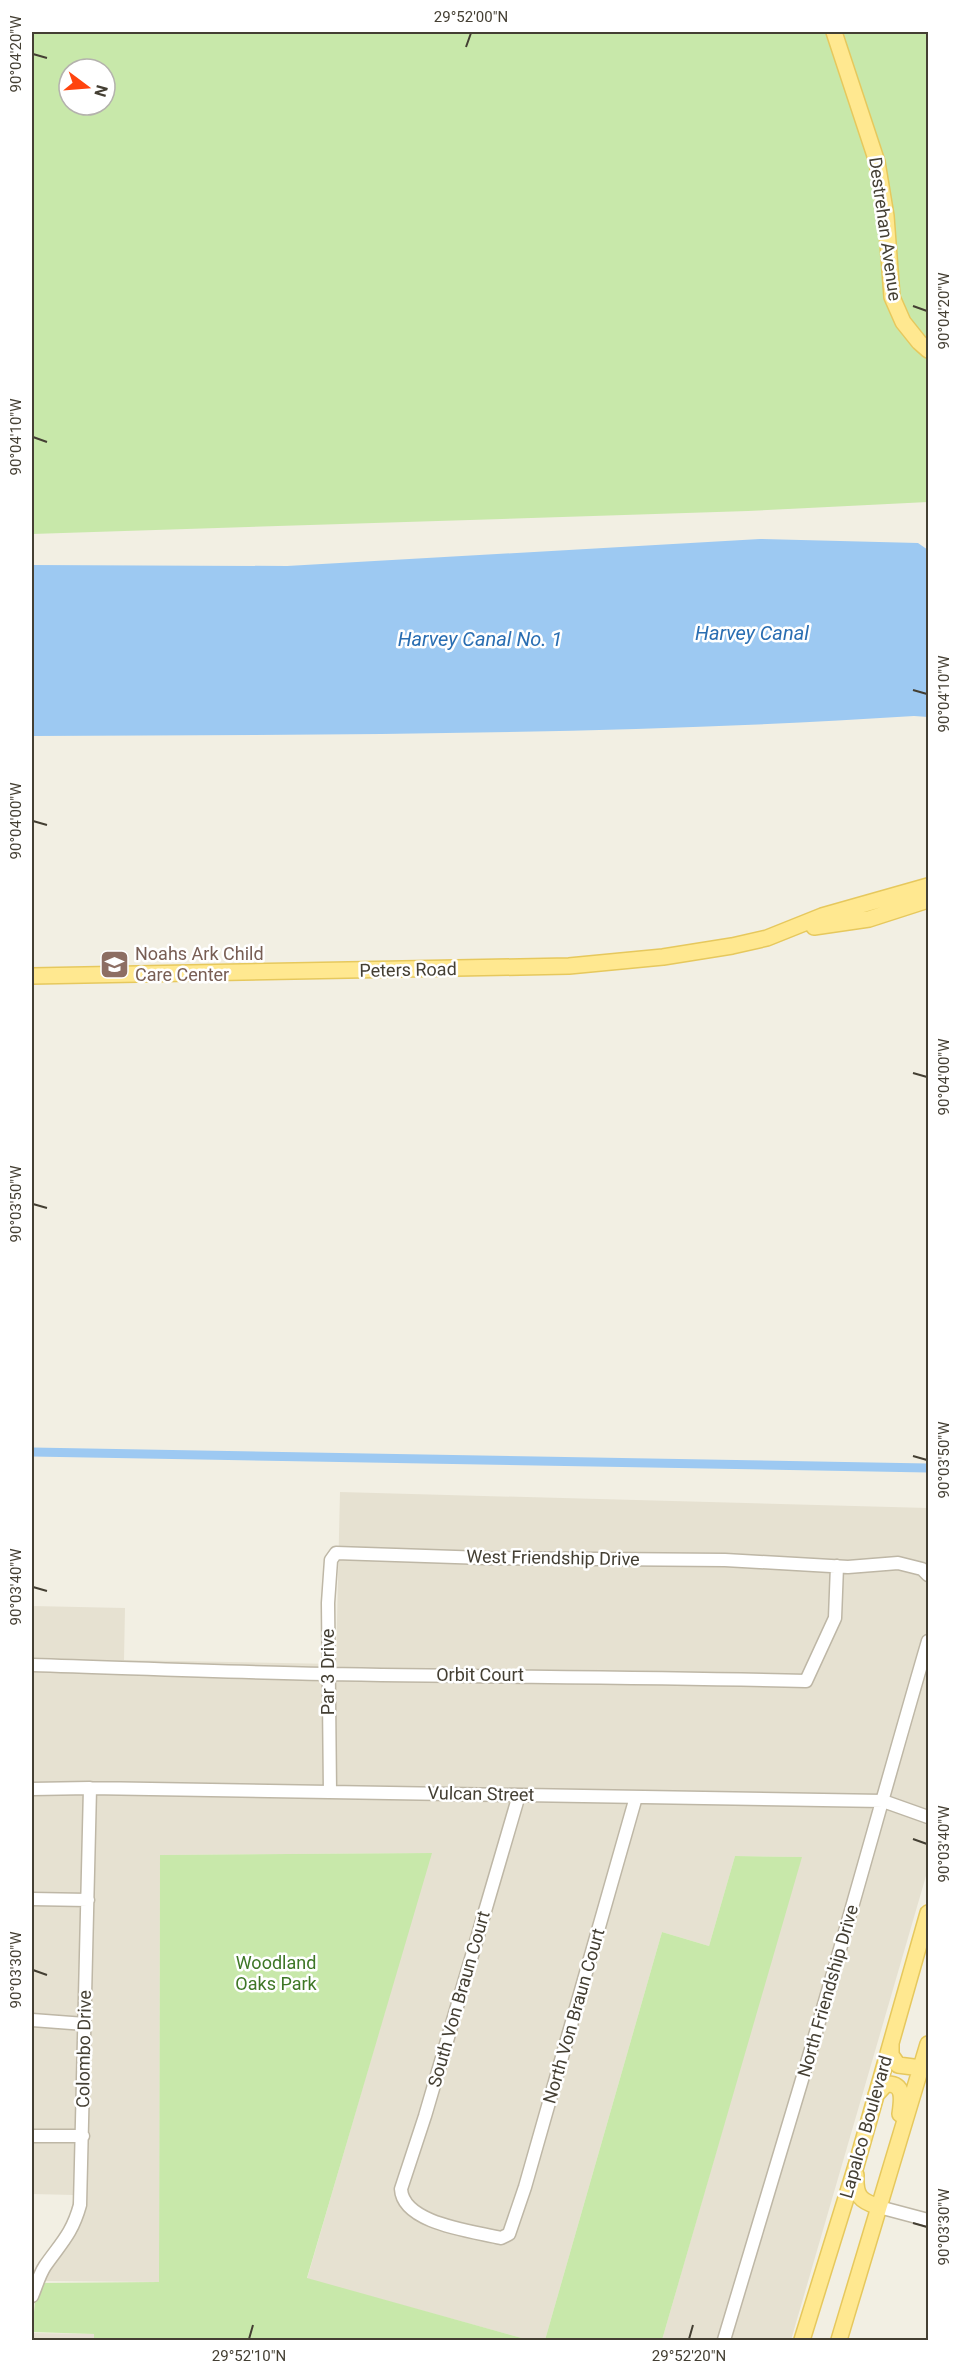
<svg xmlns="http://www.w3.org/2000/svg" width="960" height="2372" font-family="Roboto,sans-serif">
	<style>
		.residential { fill: #e6e1d1 }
		.green { fill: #c8e8aa; fill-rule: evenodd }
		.water { fill: #9dc9f2 }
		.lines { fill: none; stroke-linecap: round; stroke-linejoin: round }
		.canal { stroke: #9dc9f2; stroke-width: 9 }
		.minor-casing { stroke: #beb7a6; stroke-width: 15 }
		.major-casing { stroke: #e6c85d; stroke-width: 18 }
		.minor { stroke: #fff; stroke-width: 12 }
		.major { stroke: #ffe890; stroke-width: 15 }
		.ticks { fill: none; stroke: #443f33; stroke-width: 2 }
		.labels { text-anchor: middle; stroke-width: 5; stroke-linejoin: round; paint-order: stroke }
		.street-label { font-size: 18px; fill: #443f33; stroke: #fff }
		.education-label { font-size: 18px; fill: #785e54; stroke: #fff; text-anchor: start }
		.park-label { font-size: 18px; fill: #3e7726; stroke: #fff }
		.water-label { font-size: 20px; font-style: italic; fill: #2a6eb2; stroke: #fff }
		.neatline { fill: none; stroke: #443f33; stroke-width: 2 }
		.ticks-label { font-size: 15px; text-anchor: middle; fill: #443f33 }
	</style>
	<rect width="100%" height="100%" fill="#f2efe3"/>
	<!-- residential -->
	<path class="residential" d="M340,1492L928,1508V1869L791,2340H662L801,1857L735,1856L709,1946L662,1932L545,2340H529L307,2279L431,1853L160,1855L159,2282L43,2281L69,2220L74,2195L32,2194V1606L125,1608L124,1660L336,1664Z
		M32,2333L95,2334L94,2340H32Z"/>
	<!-- green -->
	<path class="green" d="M32,32H928V502L748,511L32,534ZM69,69H105V105H69Z
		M432,1853L307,2278L529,2340H94V2334L32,2332L37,2283L159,2282L160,1855Z
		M735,1856L802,1857L662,2340H545L662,1932L709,1946Z"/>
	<!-- water -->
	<path class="water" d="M760,539L918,543L928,550V717L914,716C620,735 326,735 32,736V565L287,566Z"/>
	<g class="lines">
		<!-- canal -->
		<path class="canal" d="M32,1452L928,1468"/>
		<defs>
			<path id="minor" d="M32,1665C130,1668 228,1672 326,1674C486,1677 646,1677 806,1681L835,1618L837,1566
				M32,1789L90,1788L883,1801L928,1817
				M330,1792L328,1603L331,1560L336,1553L485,1558L725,1560L848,1567L898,1563L922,1569L928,1575
				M519,1795L425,2116L401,2189C403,2224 473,2231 501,2238L509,2234L525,2187L636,1797
				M32,1899L88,1900
				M32,2020L85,2024
				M32,2136H83
				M879,2207L928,2220
				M32,2296C36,2287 39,2275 45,2266C61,2243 72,2234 80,2205L90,1788
				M724,2340C749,2254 776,2169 801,2083C845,1936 885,1788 928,1641"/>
			<path id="major" d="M834,32L877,162L886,216L892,297L903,322L919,342L928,350
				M814,927L869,919L928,900
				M32,976L569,966L663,957L732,946L767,938L822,916L928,886
				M891,2044V2055L898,2065L921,2068
				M876,2095L886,2084C905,2083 902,2100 900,2114
				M856,2175C855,2196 860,2201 879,2207
				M802,2340L856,2166L928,1913
				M839,2340L928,2044"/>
		</defs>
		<!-- minor casing -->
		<use href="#minor" class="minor-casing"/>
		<!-- major casing -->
		<use href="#major" class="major-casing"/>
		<!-- minor -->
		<use href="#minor" class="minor"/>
		<!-- major -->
		<use href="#major" class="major"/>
	</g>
	<!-- ticks -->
	<path class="ticks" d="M466,47L471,33M33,54L47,58M913,306L927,311M33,437L47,442M913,690L927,694M33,821L47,825M913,1073L927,1077M33,1204L47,1208M913,1456L927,1460M33,1587L47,1591M913,1839L927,1844M33,1970L47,1975M913,2223L927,2227M249,2339L253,2325M689,2339L693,2325"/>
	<!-- icons -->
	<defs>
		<symbol id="school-square" viewBox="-11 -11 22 22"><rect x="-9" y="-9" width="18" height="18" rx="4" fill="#8d6e63" stroke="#fff"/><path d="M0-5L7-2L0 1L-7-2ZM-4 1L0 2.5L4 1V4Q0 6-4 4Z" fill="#fff"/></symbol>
	</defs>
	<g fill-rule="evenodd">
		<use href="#school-square" x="98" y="948" width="33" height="33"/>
	</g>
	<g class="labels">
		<!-- street labels -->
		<g class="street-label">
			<text transform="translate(885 229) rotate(82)" y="6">Destrehan Avenue</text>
			<text transform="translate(408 970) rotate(-1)" y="6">Peters Road</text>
			<text transform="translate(553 1558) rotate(1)" y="6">West Friendship Drive</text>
			<text transform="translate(328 1672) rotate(-90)" y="6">Par 3 Drive</text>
			<text x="480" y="1681">Orbit Court</text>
			<text transform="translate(481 1794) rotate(1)" y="6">Vulcan Street</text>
			<text transform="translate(828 1991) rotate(-74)" y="6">North Friendship Drive</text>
			<text transform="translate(459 1999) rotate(-74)" y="6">South Von Braun Court</text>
			<text transform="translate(574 2016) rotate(-74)" y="6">North Von Braun Court</text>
			<text transform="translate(84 2049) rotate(-89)" y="6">Colombo Drive</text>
			<text transform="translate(866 2127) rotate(-74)" y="6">Lapalco Boulevard</text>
		</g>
		<!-- education labels -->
		<g class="education-label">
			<text x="135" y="960">Noahs Ark Child<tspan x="135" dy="21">Care Center</tspan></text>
		</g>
		<!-- park labels -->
		<g class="park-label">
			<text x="276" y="1969">Woodland<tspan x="276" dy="21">Oaks Park</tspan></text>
		</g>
		<!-- water labels -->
		<g class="water-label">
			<text x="752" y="640">Harvey Canal</text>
			<text x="480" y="646">Harvey Canal No. 1</text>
		</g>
	</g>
	<!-- border -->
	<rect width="960" height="2372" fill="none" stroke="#ffffff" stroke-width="66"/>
	<!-- north arrow -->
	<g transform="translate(87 87) rotate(106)"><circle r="28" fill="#ffffff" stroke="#b4b2ad" stroke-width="1.5"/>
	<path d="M0-4.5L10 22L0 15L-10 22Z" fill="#ff440e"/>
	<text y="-9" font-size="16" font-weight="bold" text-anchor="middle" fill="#443f33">N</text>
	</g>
	<rect x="33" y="33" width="894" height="2306" class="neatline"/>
	<g class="ticks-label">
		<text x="471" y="22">29°52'00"N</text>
		<text transform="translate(16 54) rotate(-90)" y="5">90°04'20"W</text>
		<text transform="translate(944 311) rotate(-90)" y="5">90°04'20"W</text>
		<text transform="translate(16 437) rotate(-90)" y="5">90°04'10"W</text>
		<text transform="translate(944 694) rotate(-90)" y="5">90°04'10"W</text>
		<text transform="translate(16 821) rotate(-90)" y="5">90°04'00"W</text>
		<text transform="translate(944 1077) rotate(-90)" y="5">90°04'00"W</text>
		<text transform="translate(16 1204) rotate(-90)" y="5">90°03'50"W</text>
		<text transform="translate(944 1460) rotate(-90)" y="5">90°03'50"W</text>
		<text transform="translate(16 1587) rotate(-90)" y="5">90°03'40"W</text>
		<text transform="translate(944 1844) rotate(-90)" y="5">90°03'40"W</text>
		<text transform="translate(16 1970) rotate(-90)" y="5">90°03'30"W</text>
		<text transform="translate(944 2227) rotate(-90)" y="5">90°03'30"W</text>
		<text x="249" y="2361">29°52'10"N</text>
		<text x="689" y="2361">29°52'20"N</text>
	</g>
</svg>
